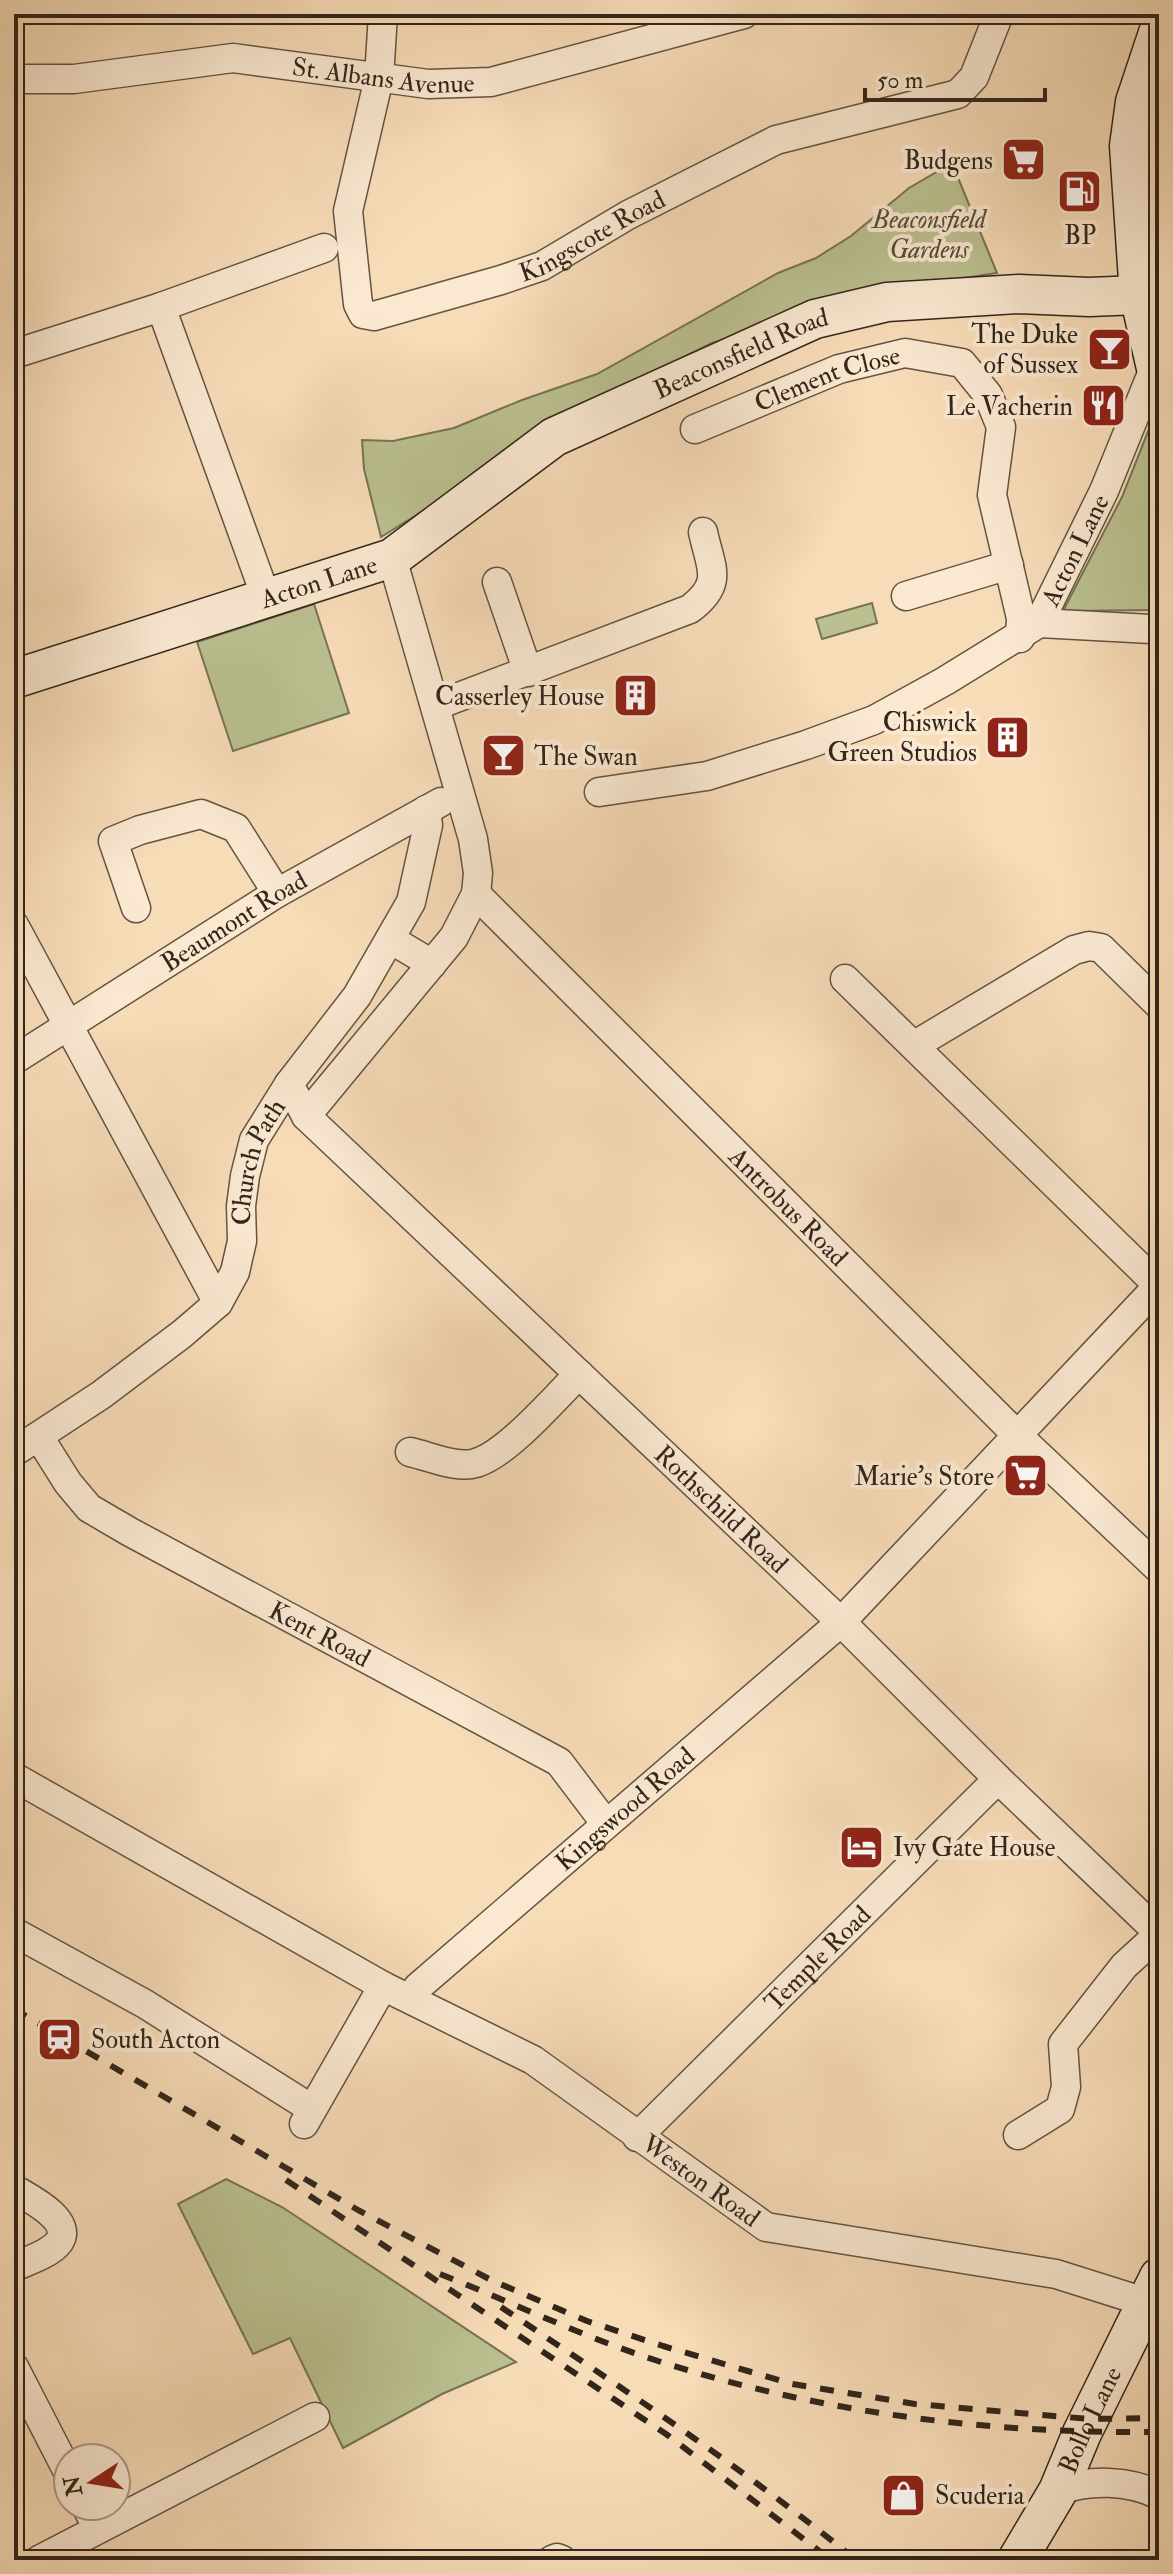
<svg xmlns="http://www.w3.org/2000/svg" width="1173" height="2574" font-family="'IM FELL Double Pica',serif">
	<style>
		.green { fill: #bbc090; stroke: #767356; stroke-width: 2 }
		.lines { fill: none; stroke-linecap: round; stroke-linejoin: round }
		.street-casing { stroke: #635442; stroke-width: 31 }
		.secondary-casing { stroke: #32261b; stroke-width: 41 }
		.street { stroke: #fae8d1; stroke-width: 28 }
		.secondary { stroke: #fae8d1; stroke-width: 38 }
		.rail { stroke: #32261b; stroke-width: 6; stroke-dasharray: 14 14; stroke-linecap: butt }
		.labels { text-anchor: middle; stroke-width: 8; stroke-linejoin: round; paint-order: stroke }
		.street-label { font-size: 26px; fill: #32261b; stroke: #fae8d1 }
		.poi-label { font-size: 26px; fill: #32261b; stroke: #fae8d1; text-anchor: end }
		.park-label { font-size: 26px; font-style: italic; fill: #544c38; stroke: #fae8d1 }
	</style>
	<rect width="100%" height="100%" fill="#f7dcb8"/>
	<filter id="stains"><feTurbulence type="fractalNoise" baseFrequency=".0025" numOctaves="4"/><feColorMatrix values="0 0 0 0 .2 0 0 0 0 .09 0 0 0 0 .02 0 0 0 .5 -.17"/></filter>
	<radialGradient id="worn" r=".72"><stop offset=".6" stop-color="#630" stop-opacity="0"/><stop offset="1" stop-color="#630" stop-opacity=".3"/></radialGradient>
	<!-- green -->
	<path class="green" d="M952,163L997,273L883,290L712,343L545,425L455,491L381,537L364,469L362,440L393,441L454,428L522,400L597,374L778,273L816,258L851,236L909,188Z
		M1151,424L1159,453V610L1063,611L1122,497Z
		M872,603L877,623L822,639L816,619Z
		M314,604L349,713L233,751L197,642Z
		M226,2179L282,2207L516,2362L442,2394L343,2448L290,2338L253,2354L178,2204Z"/>
	<g class="lines">
		<defs>
			<g id="street">
				<path id="s1" d="M383,14L379,78L348,211L358,304L363,314L374,316L501,280L542,266L628,215L776,140L958,94L974,77L999,14"/>
				<path id="s2" d="M14,79H74L233,58L428,84L491,82L744,14"/>
				<path d="M161,307L267,600"/>
				<path d="M14,354L161,307L324,248"/>
				<path id="s3" d="M695,429L839,369L905,353L962,363L988,395L1001,427L992,495L1021,618L1020,638"/>
				<path d="M497,582L528,672"/>
				<path d="M906,596L1009,565"/>
				<path d="M1039,623L1151,629L1159,627"/>
				<path d="M435,706L690,609C724,583 711,569 703,532"/>
				<path id="s4" d="M599,792L707,776L806,745L874,720L945,681L1039,623L1104,491L1155,366"/>
				<path id="s5" d="M476,894L1017,1435L1159,1569"/>
				<path d="M136,908L113,841L140,830L201,814L236,828L277,893"/>
				<path d="M14,925L218,1303"/>
				<path d="M390,939L432,964"/>
				<path d="M845,979L1159,1286"/>
				<path d="M915,1045L1074,950L1089,946L1101,948L1159,1005"/>
				<path id="s6" d="M14,1060L277,893L441,802"/>
				<path id="s7" d="M289,1084L306,1116L841,1622L998,1779L1159,1933"/>
				<path d="M306,1116L454,937L476,894L478,873L473,839L392,558"/>
				<path id="s8" d="M39,1437L68,1483L89,1508L130,1532L559,1762L606,1824"/>
				<path id="s9" d="M14,1452L101,1395L182,1334L218,1303L235,1272L242,1241L241,1206L245,1176L254,1140L289,1084L357,996L411,902L428,825L426,810"/>
				<path d="M410,1452C429,1456 457,1469 476,1463C507,1454 555,1398 579,1374"/>
				<path id="s10" d="M14,1777L383,1986L533,2060L766,2227L1056,2274L1148,2303"/>
				<path d="M14,1932L145,2004L312,2109"/>
				<path id="s11" d="M411,1998L418,1987L841,1622L1159,1285"/>
				<path d="M304,2124L383,1986"/>
				<path d="M1018,2135L1060,2109L1066,2087L1063,2044L1124,1966L1159,1934"/>
				<path id="s12" d="M637,2137L998,1779"/>
				<path d="M14,2189C29,2198 74,2220 59,2242C50,2254 27,2261 14,2267"/>
				<path d="M14,2367L68,2472"/>
				<path d="M1058,2491C1089,2479 1129,2480 1159,2495"/>
				<path d="M86,2506L98,2529"/>
				<path d="M39,2560L315,2417"/>
				<path d="M552,2560L557,2558L562,2560"/>
			</g>
			<g id="secondary">
				<path d="M1159,30L1135,102L1129,146L1139,295L1159,381"/>
				<path id="s13" d="M14,679L392,558L554,437L815,319L887,302L1019,294L1089,297L1139,295"/>
				<path id="s14" d="M1017,2560L1058,2491L1082,2433L1159,2277"/>
			</g>
		</defs>
		<!-- street casing -->
		<use href="#street" class="street-casing"/>
		<!-- secondary casing -->
		<use href="#secondary" class="secondary-casing"/>
		<!-- street -->
		<use href="#street" class="street"/>
		<!-- secondary -->
		<use href="#secondary" class="secondary"/>
		<!-- rail -->
		<path class="rail" d="M14,2009L358,2210L491,2280L587,2321L663,2346L792,2384L915,2404L1089,2419L1159,2418
			M286,2180L666,2434L831,2560
			M440,2274C514,2303 585,2338 661,2362C821,2413 991,2434 1159,2432
			M501,2307C622,2388 743,2468 856,2560"/>
	</g>
	<!-- icons -->
	<defs>
		<symbol id="supermarket-square" viewBox="-11 -11 22 22"><rect x="-9" y="-9" width="18" height="18" rx="4" fill="#8f2418" stroke="#fae8d1"/><path d="M-6-5.5h2.5l.6 2H6L4.5 2H-2.5L-4.4-4H-6ZM-1.5 3.2a1.3 1.3 0 1 0 .1 0ZM3 3.2a1.3 1.3 0 1 0 .1 0Z" fill="#fff"/></symbol>
		<symbol id="fuel-square" viewBox="-11 -11 22 22"><rect x="-9" y="-9" width="18" height="18" rx="4" fill="#8f2418" stroke="#fae8d1"/><path d="M-5.5-6h7V0h2V4h1.3V-2.5L3-4.5l.8-.8L6-3V5H2.5V1h-1V6h-7ZM-4.2-4.7v3.2H.2V-4.7Z" fill="#fff"/></symbol>
		<symbol id="bar-square" viewBox="-11 -11 22 22"><rect x="-9" y="-9" width="18" height="18" rx="4" fill="#8f2418" stroke="#fae8d1"/><path d="M-6-5H6L.8 .8V4.5H3.5V6h-7V4.5H-.8V.8Z" fill="#fff"/></symbol>
		<symbol id="restaurant-square" viewBox="-11 -11 22 22"><rect x="-9" y="-9" width="18" height="18" rx="4" fill="#8f2418" stroke="#fae8d1"/><path d="M-5-6h1v4h1v-4h1v4h1v-4h1v5L-1.5 .5V6h-2V.5L-5-1ZM5-6V6H3V1.5H1.5Q1.5-4 5-6Z" fill="#fff"/></symbol>
		<symbol id="building-square" viewBox="-11 -11 22 22"><rect x="-9" y="-9" width="18" height="18" rx="4" fill="#8f2418" stroke="#fae8d1"/><path d="M-4-6H4V6H1V3H-1V6H-4ZM-2.5-4.3h1.7v1.8h-1.7ZM.8-4.3h1.7v1.8H.8ZM-2.5-1h1.7V.8h-1.7ZM.8-1h1.7V.8H.8Z" fill="#fff"/></symbol>
		<symbol id="hotel-square" viewBox="-11 -11 22 22"><rect x="-9" y="-9" width="18" height="18" rx="4" fill="#8f2418" stroke="#fae8d1"/><path d="M-6-4.5h1.5V1H6V5H4.5V3h-9V5H-6ZM-4 0a1.8 1.8 0 1 1 3.6 0ZM.5 0V-2.5h3Q6-2.5 6 0Z" fill="#fff"/></symbol>
		<symbol id="station-square" viewBox="-11 -11 22 22"><rect x="-9" y="-9" width="18" height="18" rx="4" fill="#8f2418" stroke="#fae8d1"/><path d="M-3-6H3Q5-6 5-4V2Q5 4 3 4L4.5 6H3L1.5 4h-3L-3 6H-4.5L-3 4Q-5 4-5 2V-4Q-5-6-3-6ZM-3.5-4v3h7v-3ZM-3.5 1v1.5H-2V1ZM2 1v1.5H3.5V1Z" fill="#fff"/></symbol>
		<symbol id="shop-square" viewBox="-11 -11 22 22"><rect x="-9" y="-9" width="18" height="18" rx="4" fill="#8f2418" stroke="#fae8d1"/><path d="M-5-2.5h2.3a2.7 3.5 0 0 1 5.4 0H5L5.5 6h-11ZM-1.5-2.5h3a1.5 2.3 0 0 0-3 0Z" fill="#fff"/></symbol>
	</defs>
	<g fill-rule="evenodd">
		<use href="#supermarket-square" x="998" y="134" width="51" height="51"/>
		<use href="#fuel-square" x="1054" y="166" width="51" height="51"/>
		<use href="#bar-square" x="1084" y="324" width="51" height="51"/>
		<use href="#restaurant-square" x="1078" y="380" width="51" height="51"/>
		<use href="#building-square" x="610" y="670" width="51" height="51"/>
		<use href="#building-square" x="982" y="712" width="51" height="51"/>
		<use href="#bar-square" x="478" y="730" width="51" height="51"/>
		<use href="#supermarket-square" x="1000" y="1450" width="51" height="51"/>
		<use href="#hotel-square" x="836" y="1822" width="51" height="51"/>
		<use href="#station-square" x="34" y="2014" width="51" height="51"/>
		<use href="#shop-square" x="878" y="2470" width="51" height="51"/>
	</g>
	<g class="labels">
		<!-- street labels -->
		<g class="street-label">
			<text dy="9" stroke="none"><textPath href="#s2" startOffset="372">St. Albans Avenue</textPath></text>
			<text dy="9" stroke="none"><textPath href="#s1" startOffset="550">Kingscote Road</textPath></text>
			<text dy="9" stroke="none"><textPath href="#s13" startOffset="804">Beaconsfield Road</textPath></text>
			<text dy="9" stroke="none"><textPath href="#s3" startOffset="142">Clement Close</textPath></text>
			<text dy="9" stroke="none"><textPath href="#s4" startOffset="558">Acton Lane</textPath></text>
			<text dy="9" stroke="none"><textPath href="#s13" startOffset="320">Acton Lane</textPath></text>
			<text dy="9" stroke="none"><textPath href="#s6" startOffset="260">Beaumont Road</textPath></text>
			<text dy="9" stroke="none"><textPath href="#s9" startOffset="402">Church Path</textPath></text>
			<text dy="9" stroke="none"><textPath href="#s5" startOffset="442">Antrobus Road</textPath></text>
			<text dy="9" stroke="none"><textPath href="#s7" startOffset="608">Rothschild Road</textPath></text>
			<text dy="9" stroke="none"><textPath href="#s8" startOffset="350">Kent Road</textPath></text>
			<text dy="9" stroke="none"><textPath href="#s11" startOffset="286">Kingswood Road</textPath></text>
			<text dy="9" stroke="none"><textPath href="#s12" startOffset="254">Temple Road</textPath></text>
			<text dy="9" stroke="none"><textPath href="#s10" startOffset="798">Weston Road</textPath></text>
			<text dy="9" stroke="none"><textPath href="#s14" startOffset="158">Bollo Lane</textPath></text>
		</g>
		<!-- poi labels -->
		<g class="poi-label">
			<text x="993" y="169">Budgens</text>
			<text x="1080" y="244" text-anchor="middle">BP</text>
			<text x="1078" y="343">The Duke<tspan x="1078" dy="30">of Sussex</tspan></text>
			<text x="1073" y="415">Le Vacherin</text>
			<text x="604" y="705">Casserley House</text>
			<text x="977" y="731">Chiswick<tspan x="977" dy="30">Green Studios</tspan></text>
			<text x="534" y="765" text-anchor="start">The Swan</text>
			<text x="994" y="1485">Marie's Store</text>
			<text x="893" y="1856" text-anchor="start">Ivy Gate House</text>
			<text x="91" y="2048" text-anchor="start">South Acton</text>
			<text x="935" y="2504" text-anchor="start">Scuderia</text>
		</g>
		<!-- park labels -->
		<g class="park-label">
			<text x="929" y="228">Beaconsfield<tspan x="929" dy="30">Gardens</tspan></text>
		</g>
	</g>
	<!-- margin -->
	<rect width="1173" height="2574" fill="none" stroke="#f7dcb8" stroke-width="48"/>
	<rect x="16" y="16" width="1141" height="2542" fill="none" stroke="#32261b" stroke-width="4"/>
	<rect x="24" y="24" width="1125" height="2526" fill="none" stroke="#32261b" stroke-width="2"/>
	<!-- north arrow -->
	<g transform="translate(92 2482) rotate(258)"><circle r="38" fill="#fae8d1" stroke="#aa9a88" stroke-width="2"/>
	<path d="M0-6L14 30L0 20L-14 30Z" fill="#8f2418"/>
	<text y="-12" font-size="22" font-weight="bold" text-anchor="middle" fill="#32261b">N</text>
	</g>
	<!-- scale -->
	<path d="M865 88v12h180v-12" fill="none" stroke="#32261b" stroke-width="4"/>
	<text x="877" y="88" font-size="24" fill="#32261b" stroke="#fae8d1" stroke-width="6" paint-order="stroke">50 m</text>
	<rect width="100%" height="100%" filter="url(#stains)"/>
	<rect width="100%" height="100%" fill="url(#worn)"/>
</svg>
